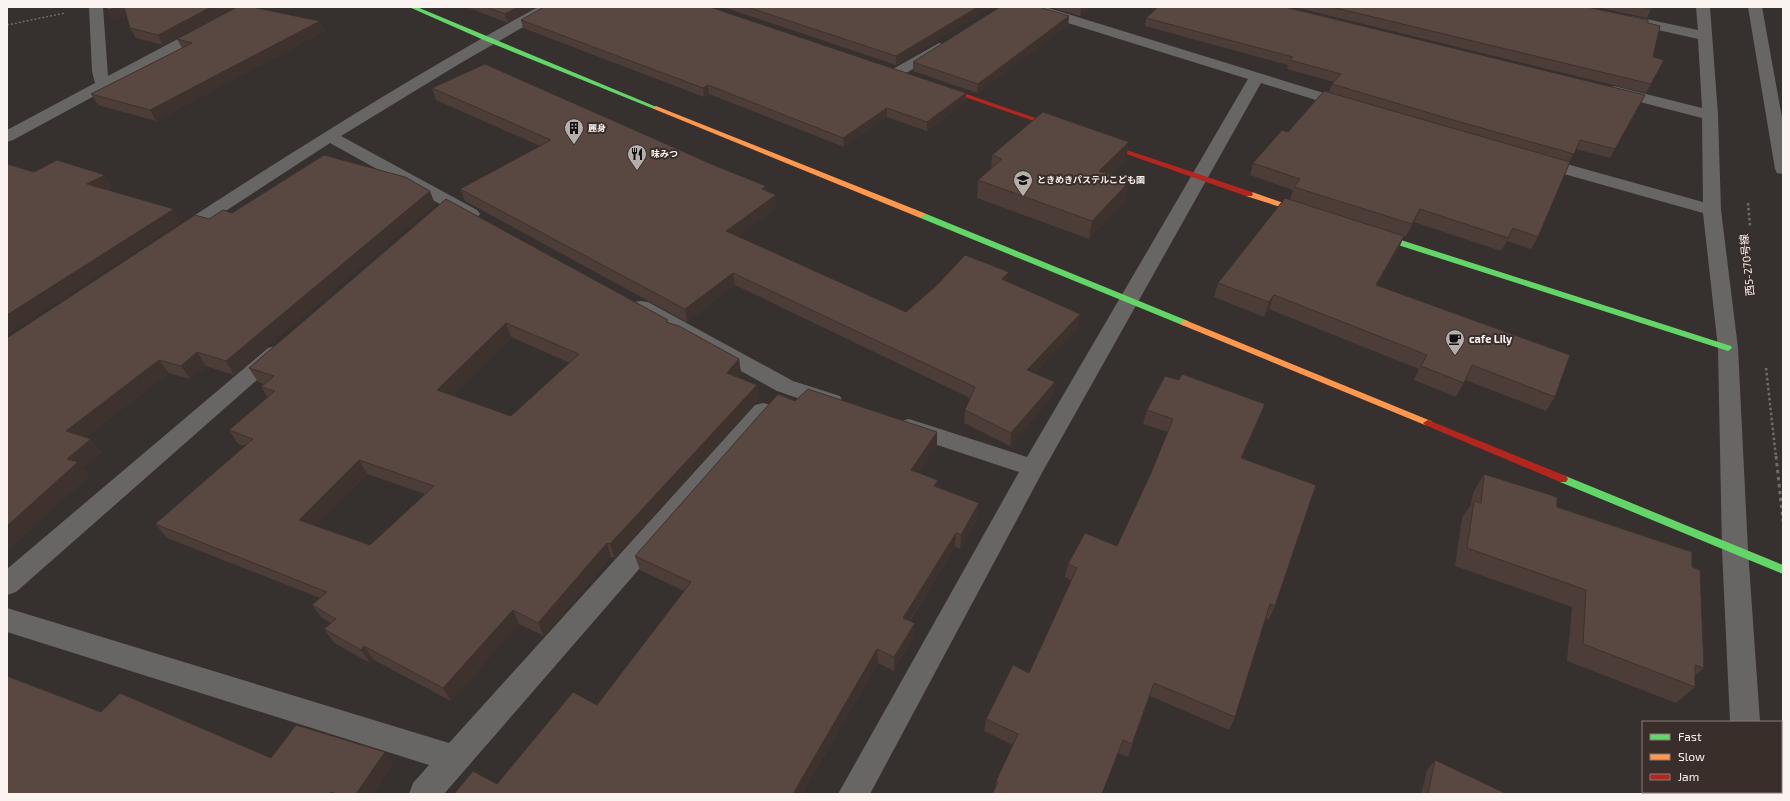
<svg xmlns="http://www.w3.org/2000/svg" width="1790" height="801" font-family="'Exo 2','Noto Sans JP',sans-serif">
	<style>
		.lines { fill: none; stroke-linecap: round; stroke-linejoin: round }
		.path-far2 { stroke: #6f6c6a; stroke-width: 1.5; stroke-dasharray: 2 2; stroke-linecap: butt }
		.path-far1 { stroke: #6f6c6a; stroke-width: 2.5; stroke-dasharray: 2.5 2.5; stroke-linecap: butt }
		.path { stroke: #6f6c6a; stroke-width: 3; stroke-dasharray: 3.5 3.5; stroke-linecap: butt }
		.street { fill: #686665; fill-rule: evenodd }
		.fast { fill: #63d668; fill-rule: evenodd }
		.slow { fill: #ff974d; fill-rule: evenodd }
		.jam { fill: #b3261e; fill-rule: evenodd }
		.wall { fill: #4d3d39; fill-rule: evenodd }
		.shaded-wall { fill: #3e322e }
		.building { fill: #594742; stroke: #3e322e; fill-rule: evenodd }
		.labels { text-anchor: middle; stroke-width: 4; stroke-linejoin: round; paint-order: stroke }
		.far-poi-label { font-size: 9px; font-weight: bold; fill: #faf3f0; stroke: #3a2e2b; text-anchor: start }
		.street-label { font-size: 11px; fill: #faf3f0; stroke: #3a2e2b }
		.poi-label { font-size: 11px; font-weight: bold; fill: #faf3f0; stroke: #3a2e2b; text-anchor: start }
	</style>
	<rect width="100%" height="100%" fill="#36302e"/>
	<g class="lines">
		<!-- path-far2 -->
		<path class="path-far2" d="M7,25L65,13"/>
		<!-- path-far1 -->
		<path class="path-far1" d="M1748,203L1750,226
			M1766,368L1776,457"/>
		<!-- path -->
		<path class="path" d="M1776,456L1783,521"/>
		<!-- street -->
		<path class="street" d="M89,7H103L108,76L238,7H255L253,10L13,140L7,142V130L95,83L92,71Z
			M538,7H555L553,10L459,64L341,136L477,210L480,214L477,218L471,219L465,218L330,143L184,238L178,240L172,238L169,234L172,230C292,152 412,76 538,7Z
			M1024,7H1045L1353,102L1356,105L1353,108L1348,110L1261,83L1043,471L870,794H838L1019,472L901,433L898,427L901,421L909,419L1027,457L1248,79L1026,10Z
			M1696,7H1710L1718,115L1721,210L1738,348L1748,550L1760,722H1730L1722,550L1718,348L1703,213L1532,165L1530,161L1532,157L1538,156L1703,202L1702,118L1609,94L1606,91L1609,88L1614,86L1702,108L1698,39L1627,23L1625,20L1627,17L1632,16L1698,30Z
			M1748,7H1762L1783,123V174L1777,173L1775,169Z
			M939,43L944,44L946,47L944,50L903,75H893L891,72L893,69Z
			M641,301L648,302L793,381L840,396L843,402L840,408L832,410L777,391L634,312L631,307L634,302Z
			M275,346L282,348L285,353L282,358L16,592L7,595V569L268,348Z
			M763,403L771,405L774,411L771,417L444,794H409L413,783L429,765L7,632V608L449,743L755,405Z
			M1735,792H1765V794H1735Z"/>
		<!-- fast -->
		<path class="fast" d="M409,7H417L659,108L654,109L486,41Z
			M918,213H924L1188,321L1189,323L1185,326L1182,325L918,217Z
			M1370,232H1376L1731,346L1732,348L1728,351L1725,350L1370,236Z
			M1563,475L1783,565V574L1560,482L1558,479L1560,476Z"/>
		<!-- slow -->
		<path class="slow" d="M656,106L924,213L925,215L921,217H918L654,109L653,108Z
			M1246,192H1252L1312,213L1311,215H1305L1246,196Z
			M1185,320L1431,421L1433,423L1431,425H1425L1182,325L1181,323L1182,321Z"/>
		<!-- jam -->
		<path class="jam" d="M938,84L1064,128L1065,129L1060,130L936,87L935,86Z
			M1100,141L1252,192L1253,194L1252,196H1246L1098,144V142Z
			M1428,420L1566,476L1568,479L1566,482H1560L1425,425L1423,423Z"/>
	</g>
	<!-- wall -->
	<path class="wall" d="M235,7L163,45L136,38L130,28L127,17L113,20L107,10Z
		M468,7H535L508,23L469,8Z
		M723,7H991L896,65Z
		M1050,7H1092L1080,16Z
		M1154,7H1285L1645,95L1610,158L1576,149L1569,162L1538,237L1531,249L1507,241L1501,251L1414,222L1406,236H1404L1398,250L1378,285L1555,397L1546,411L1465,380L1456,397L1414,380L1419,369L1269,309L1264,317L1214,297L1218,283L1290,199L1293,190L1250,175L1253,163L1288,132L1329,92L1332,84L1334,82L1287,69L1288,65L1145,26L1146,18L1156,9Z
		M1294,7H1587L1648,23L1653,57L1664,60L1646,93Z
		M1596,7H1652L1647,18Z
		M1069,16L1068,25L977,93L913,71V62Z
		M521,20L966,93L965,102L927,131L887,117L844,147L709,94L704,97L523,28Z
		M320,21L325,31L156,121L98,105L91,94L182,48L177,39Z
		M432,88L716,166L766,186L767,191L777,208L738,236L906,312L1008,282L1080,314L1078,327L1035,373L1055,382L1053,396L1010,446L964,423L965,410L970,398L735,285L687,322L465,201L460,189L540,146L436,100Z
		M992,155L1126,159L1110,175L1126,199L1089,239L977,198L978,180L991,169Z
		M446,199L668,322L739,359L741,373L738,377L757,385L759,399L615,558L611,557L544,636L519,624L451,701L374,660L370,663L334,643L324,629L331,623L322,618L312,605L320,598L167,538L155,524L245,446L238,444L229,430L268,398L261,387L264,384L258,382L249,368ZM511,337L570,363L511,416L453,395ZM367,474L425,494L370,545L316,526Z
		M435,204L234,375L206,366L190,379L169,373L86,437L102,452L83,468L89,476L7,551L209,219L232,213Z
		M1179,380L1265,404L1260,418L1242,458L1275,606L1269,620L1265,618L1235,717L1229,730L1150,696L1128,757L1118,753L995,789L996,781L1013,745L984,731L986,719L1029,673L1071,580L1065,577L1068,564L1117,546L1151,473L1168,432L1143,424L1147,410Z
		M795,401L937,432V446L918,473L938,480V487L979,503L978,517L960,549L955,547L910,621L914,636L894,671L878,663L802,794H454L497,784L597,705L684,591L640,570L635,556Z
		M1484,474L1692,567L1704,668L1695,676V687L1676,703L1567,661L1572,607L1455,566L1462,518L1471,504L1473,493Z
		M1435,760L1507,794H1421L1427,770Z"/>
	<!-- shaded-wall -->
	<path class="shaded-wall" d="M122,7H124L130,16L113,20L107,10Z
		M211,7H235L163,45L158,35Z
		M518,7H535L508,23L505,14Z
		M978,7H991L896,65V56Z
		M1082,7H1092L1080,16L1081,8Z
		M1069,16L1068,25L977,93L978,84Z
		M320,21L325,31L156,121L150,110Z
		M708,85L709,94L704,97L703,88Z
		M966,93L965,102L927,131V122Z
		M887,108V117L844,147L843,138Z
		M1129,142L1126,159L1096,189L1099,171Z
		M105,175L113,187L95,197L87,184Z
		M1130,181L1126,199L1089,239L1092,221Z
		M766,186L767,198L762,189Z
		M430,191L435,204L234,375L226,361Z
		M776,195L777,208L728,244L726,231Z
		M174,209L181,222L7,335V315Z
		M1420,209L1414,222L1406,236L1412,224Z
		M1404,236L1398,250L1370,299L1376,285Z
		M1009,272L1008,284L1002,279Z
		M733,273L735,285L687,322L685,309Z
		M1274,295L1269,309L1264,317L1269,302Z
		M1080,314L1078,327L1026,383L1027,370Z
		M506,323L511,337L444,404L437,390Z
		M197,352L206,366L190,379L181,366Z
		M739,359L741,373L729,387L727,373Z
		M159,360L169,373L77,444L66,431Z
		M1055,382L1053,396L1010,446L1011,433Z
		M757,385L759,399L615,558L610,544Z
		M1265,404L1260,418L1236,472L1241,458Z
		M937,432V446L910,484L911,470Z
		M91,439L102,452L83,468L89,476L7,551V526L67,459Z
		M359,460L367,474L308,534L299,520Z
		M938,480V495L934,486Z
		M979,503L978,517L960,549L961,535Z
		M956,533L955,547L903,631V618Z
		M607,543L611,557L544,636L538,623Z
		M513,610L519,624L451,701L443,688Z
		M915,623L914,636L894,671V657Z
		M364,646L374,660L370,663L361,650Z
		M877,649L878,663L802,794H793Z
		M385,752L394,764L374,794H356Z"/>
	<!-- building -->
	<path class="building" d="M107,7H122L107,10Z
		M124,7H211L158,35L130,28Z
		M237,7H252L320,21L150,110L91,94L192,43L177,39Z
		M486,7H518L505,14Z
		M544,7H710L966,93L927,122L887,108L843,138L708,85L703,88L521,20Z
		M747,7H978L896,56Z
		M1000,7H1039L1069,16L978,84L913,62Z
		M1158,7H1285L1645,95L1615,149L1580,140L1574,154L1460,122L1332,84L1341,74L1290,60L1293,57L1146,18Z
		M1332,7H1587L1648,20V23L1660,26L1653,57L1664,60L1651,84Z
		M1641,7H1652V9Z
		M485,64L716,166L766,186L762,189L776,195L726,231L906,312L936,286L965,255L1009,272L1002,279L1080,314L1027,370L1055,382L1011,433L965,410L975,387L733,273L685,309L460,189L551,140L432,88Z
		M1324,91L1570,162L1538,237L1513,228L1508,238L1420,209L1412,224L1294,187L1300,179L1253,163L1282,130L1288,132Z
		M1043,112L1129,142L1099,171L1130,181L1092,221L978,180L1002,159L992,155Z
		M324,155L405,177L430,191L226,361L197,352L181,366L159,360L66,431L91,439L67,459L78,462L7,526V338L195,215L209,219L223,210L232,213Z
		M57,160L105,175L87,184L174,209L7,315V164L34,172Z
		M1285,198L1404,236L1376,285L1570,355L1555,397L1472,365L1464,383L1421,366L1427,355L1274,295L1269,302L1218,283Z
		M446,199L668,320L666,322L679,326L739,359L727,373L757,385L610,544L607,543L538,623L513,610L443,688L364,646L361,650L324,629L336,619L312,605L327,592L155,524L253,439L229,430L275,391L261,387L274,376L249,368ZM506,323L579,354L511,416L437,390ZM359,460L434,486L370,545L299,520Z
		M1182,374L1265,404L1241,458L1316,485L1275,606L1270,604L1235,717L1154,683L1132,744L1123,740L1102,794H992L998,782L996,781L1018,734L986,719L1013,665L1029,673L1077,568L1068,564L1085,533L1117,546L1151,473L1173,419L1147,410L1165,376L1179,380Z
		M808,389L937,432L911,470L938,480L934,486L979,503L961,535L956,533L903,618L915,623L894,657L877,649L793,794H454L473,771L497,784L573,692L597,705L691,582L635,556L778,394L795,401Z
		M1484,474L1557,497V507L1692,552V567L1700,570L1704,668L1695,665V687L1583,644L1586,590L1467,548L1474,501L1481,503Z
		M7,676L101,712L120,693L271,758L296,725L385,752L356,794H335L331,792L330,794H7Z
		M1435,760L1507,794H1428Z"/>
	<!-- icons -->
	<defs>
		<symbol id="building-pin" viewBox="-11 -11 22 30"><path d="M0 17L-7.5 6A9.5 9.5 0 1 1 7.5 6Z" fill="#b5afac" stroke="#3a2e2b"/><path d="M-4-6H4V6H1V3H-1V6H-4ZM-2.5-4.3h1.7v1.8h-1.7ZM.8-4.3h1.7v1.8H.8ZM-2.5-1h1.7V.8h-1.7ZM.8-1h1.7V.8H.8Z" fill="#111"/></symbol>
		<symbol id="restaurant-pin" viewBox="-11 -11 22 30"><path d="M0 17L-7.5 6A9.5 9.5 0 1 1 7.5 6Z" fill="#b5afac" stroke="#3a2e2b"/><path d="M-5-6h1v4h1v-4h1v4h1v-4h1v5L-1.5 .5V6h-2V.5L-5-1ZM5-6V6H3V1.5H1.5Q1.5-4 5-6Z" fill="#111"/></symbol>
		<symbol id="school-pin" viewBox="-11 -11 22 30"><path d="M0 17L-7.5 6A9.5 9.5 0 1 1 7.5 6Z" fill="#b5afac" stroke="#3a2e2b"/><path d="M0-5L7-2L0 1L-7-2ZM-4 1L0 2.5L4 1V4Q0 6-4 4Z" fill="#111"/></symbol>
		<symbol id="cafe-pin" viewBox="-11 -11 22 30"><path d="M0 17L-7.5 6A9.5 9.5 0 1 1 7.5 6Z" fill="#b5afac" stroke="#3a2e2b"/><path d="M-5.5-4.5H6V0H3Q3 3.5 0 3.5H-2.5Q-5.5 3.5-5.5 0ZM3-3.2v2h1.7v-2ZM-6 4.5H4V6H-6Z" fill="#111"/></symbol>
	</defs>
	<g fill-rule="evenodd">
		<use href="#building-pin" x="563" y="117" width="22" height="30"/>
		<use href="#restaurant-pin" x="626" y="143" width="22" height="30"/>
		<use href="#school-pin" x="1012" y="169" width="22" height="30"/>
		<use href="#cafe-pin" x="1444" y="328" width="22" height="30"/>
	</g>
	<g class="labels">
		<!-- far-poi labels -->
		<g class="far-poi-label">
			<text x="588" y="131">麗身</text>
			<text x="651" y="157">味みつ</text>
			<text x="1037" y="183">ときめきパステルこども園</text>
		</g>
		<!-- street labels -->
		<g class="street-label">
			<text transform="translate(1747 265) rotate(-96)" y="4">西5-270号線</text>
		</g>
		<!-- poi labels -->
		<g class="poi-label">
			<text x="1469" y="343">cafe Lily</text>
		</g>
	</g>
	<!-- border -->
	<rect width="1790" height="801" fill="none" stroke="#faf3f0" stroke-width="16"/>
	<!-- legend -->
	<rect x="1642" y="721" width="140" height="72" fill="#3a2e2b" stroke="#877d7a"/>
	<rect x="1650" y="734" width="20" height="6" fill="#63d668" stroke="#877d7a"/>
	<text x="1678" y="741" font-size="12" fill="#faf3f0">Fast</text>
	<rect x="1650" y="754" width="20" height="6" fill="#ff974d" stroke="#877d7a"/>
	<text x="1678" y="761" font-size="12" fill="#faf3f0">Slow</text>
	<rect x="1650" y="774" width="20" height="6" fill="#b3261e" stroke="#877d7a"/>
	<text x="1678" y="781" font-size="12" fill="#faf3f0">Jam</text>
</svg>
